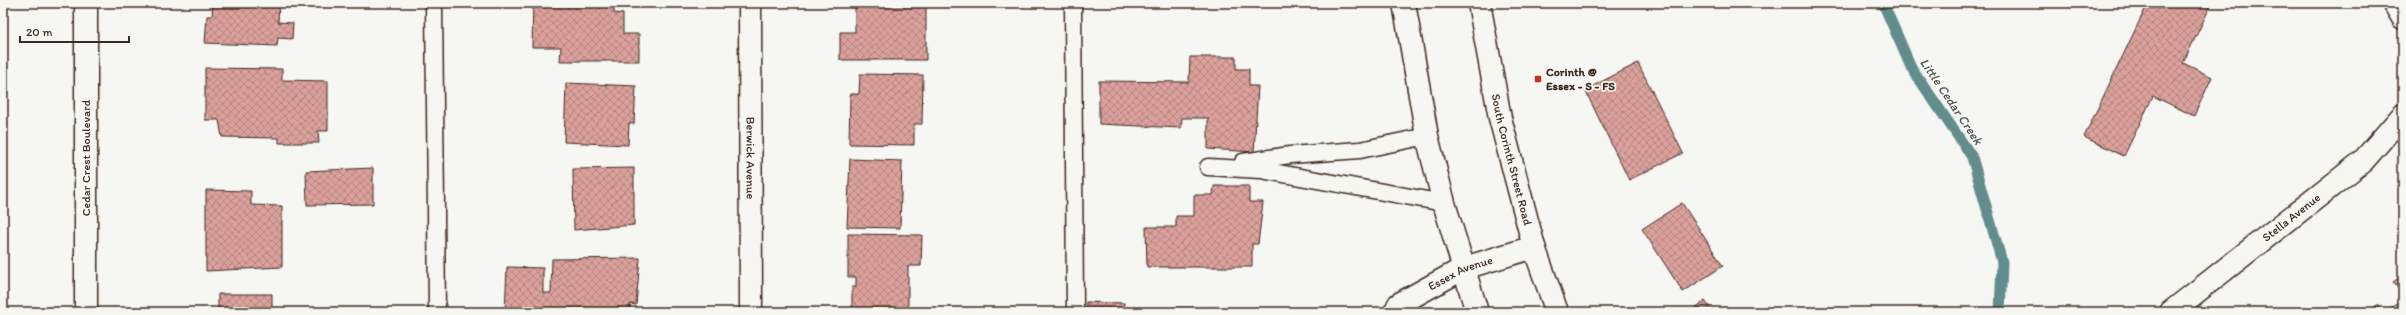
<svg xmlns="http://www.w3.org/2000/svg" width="2406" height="315" font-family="Itim,sans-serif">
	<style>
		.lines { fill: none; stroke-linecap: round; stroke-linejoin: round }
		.stream { stroke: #638d8c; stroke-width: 11 }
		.building { fill: url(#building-cross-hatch); stroke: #3b2a1e }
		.lane-casing { stroke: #3b2a1e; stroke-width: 19 }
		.street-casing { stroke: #3b2a1e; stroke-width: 25 }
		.secondary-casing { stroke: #3b2a1e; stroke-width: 25 }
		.lane { stroke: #f6f6f2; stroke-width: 16 }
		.street { stroke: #f6f6f2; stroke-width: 22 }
		.secondary { stroke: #f6f6f2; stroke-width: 22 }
		.poi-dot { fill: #c8321e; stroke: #f6f6f2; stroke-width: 1.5 }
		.labels { text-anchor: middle; stroke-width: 3.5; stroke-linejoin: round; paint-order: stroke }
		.poi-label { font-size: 12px; font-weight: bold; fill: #3b2a1e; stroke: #f6f6f2; text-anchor: start }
		.street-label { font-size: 12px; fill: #3b2a1e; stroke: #f6f6f2 }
		.water-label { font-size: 13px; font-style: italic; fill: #4c534c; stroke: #f6f6f2 }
	</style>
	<defs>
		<pattern id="building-cross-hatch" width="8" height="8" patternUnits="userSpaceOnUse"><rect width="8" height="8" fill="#dca19d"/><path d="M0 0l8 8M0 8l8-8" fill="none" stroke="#b4837f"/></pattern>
	</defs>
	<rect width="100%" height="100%" fill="#f6f6f2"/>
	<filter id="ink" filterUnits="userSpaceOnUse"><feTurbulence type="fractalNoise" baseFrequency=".025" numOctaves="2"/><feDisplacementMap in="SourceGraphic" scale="8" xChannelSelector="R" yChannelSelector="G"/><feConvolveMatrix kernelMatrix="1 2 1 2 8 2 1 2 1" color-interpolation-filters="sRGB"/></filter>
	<g filter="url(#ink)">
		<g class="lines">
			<!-- stream -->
			<path class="stream" d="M1883,3L1911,67L1972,157L2002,262L2000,312"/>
		</g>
		<!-- building -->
		<path class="building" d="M213,3H279L278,22L293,23L292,39L278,38L277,46L205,43L207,16H212Z
			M533,3H614V13L623,14V34H639V61H560L561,47H532Z
			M855,3H926V60H840V32H855Z
			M2148,3H2212L2183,63L2212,77L2194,116L2153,96L2124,156L2084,137Z
			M1190,57H1236V69H1249V86H1258L1254,152L1208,149V118H1182L1181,128L1099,124V81L1189,82Z
			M1638,63L1683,153L1629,180L1585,90Z
			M205,68L282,69V80L328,81V131H318L319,143H279V138L222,137L219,120H205Z
			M860,74L923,75L922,124H914V145L849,144L850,94H859Z
			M566,83L636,86L634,124L629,123L628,145L564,142Z
			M850,159L902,161L900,228L847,227Z
			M373,168V204L307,205L306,171Z
			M634,168V225L574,230L573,169Z
			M1214,186H1249V202H1263L1258,244H1252V267H1147L1146,227H1176V216H1194V195H1213Z
			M206,190L251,191V205L282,206V267L206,271Z
			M1682,203L1723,266L1683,292L1642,229Z
			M848,234L922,235L921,266H908V310H852V287H856V277H848Z
			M640,258L636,305L630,304V312H505L507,267L543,268V293H551L552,259Z
			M2403,275V295L2393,282Z
			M218,294H272V312H218Z
			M2403,299V312H2385Z
			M1705,301L1713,312H1689Z
			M1086,302L1124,303V312H1086Z
			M2377,305L2382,312H2367Z
			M1222,307V312H1148V308Z"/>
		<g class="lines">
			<defs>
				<path id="lane" d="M434,3L437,312
					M1073,3L1075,312
					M1243,162L1290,155L1360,150L1427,136
					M1208,167L1261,170L1444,203"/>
				<g id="street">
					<path id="s1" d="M750,3L751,312"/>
					<path d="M2394,3L2403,18"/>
					<path id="s2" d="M1395,312L1399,304L1464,268L1534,247"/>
				</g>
				<g id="secondary">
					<path d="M1404,3L1427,136L1444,203L1477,312"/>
					<path id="s3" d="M1479,3L1500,118L1534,247L1557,312"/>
					<path d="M86,312V3"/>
					<path id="s4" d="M2171,312L2363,161L2403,115"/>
				</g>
			</defs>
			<!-- lane casing -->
			<use href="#lane" class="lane-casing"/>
			<!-- street casing -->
			<use href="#street" class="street-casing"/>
			<!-- secondary casing -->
			<use href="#secondary" class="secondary-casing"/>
			<!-- lane -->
			<use href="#lane" class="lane"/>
			<!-- street -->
			<use href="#street" class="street"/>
			<!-- secondary -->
			<use href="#secondary" class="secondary"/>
		</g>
	</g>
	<!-- markers -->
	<rect class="poi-dot" x="1534" y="75" width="8" height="8" rx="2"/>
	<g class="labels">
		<!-- poi labels -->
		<g class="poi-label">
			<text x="1546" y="76">Corinth @<tspan x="1546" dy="14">Essex - S - FS</tspan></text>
		</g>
		<!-- street labels -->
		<g class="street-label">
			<text transform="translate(86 158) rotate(-90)" y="4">Cedar Crest Boulevard</text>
			<text dy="4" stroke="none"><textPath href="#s1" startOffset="155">Berwick Avenue</textPath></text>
			<text dy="4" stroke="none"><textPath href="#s3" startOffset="160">South Corinth Street Road</textPath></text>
			<text dy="4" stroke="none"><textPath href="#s4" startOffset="153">Stella Avenue</textPath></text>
			<text dy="4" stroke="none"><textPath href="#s2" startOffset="78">Essex Avenue</textPath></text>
		</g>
		<!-- water labels -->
		<g class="water-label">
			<text transform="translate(1952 101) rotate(56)" y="5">Little Cedar Creek</text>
		</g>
	</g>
	<!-- margin -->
	<rect width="2406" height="315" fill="none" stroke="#f6f6f2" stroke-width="16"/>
	<rect x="8" y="8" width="2390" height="299" fill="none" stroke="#3b2a1e" stroke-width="1.5" filter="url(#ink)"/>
	<!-- scale -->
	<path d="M20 36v6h109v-6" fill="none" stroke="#3b2a1e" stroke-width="2"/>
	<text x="26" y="36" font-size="12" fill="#3b2a1e" stroke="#f6f6f2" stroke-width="3" paint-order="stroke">20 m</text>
</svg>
